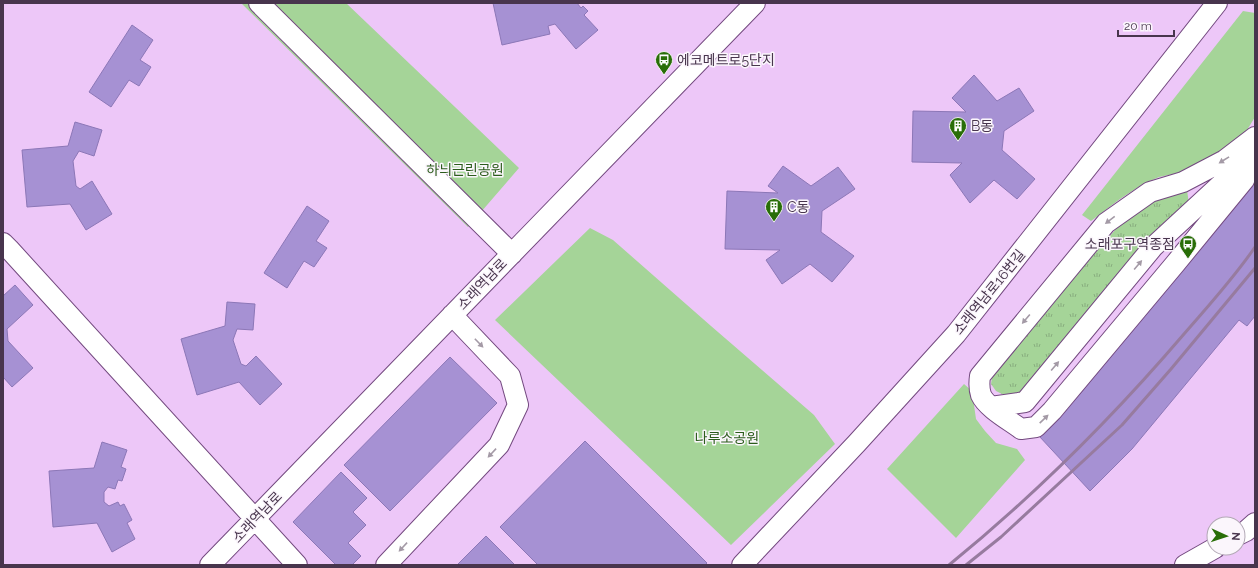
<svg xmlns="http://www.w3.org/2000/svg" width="1258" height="568" font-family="Raleway,'Noto Sans KR',sans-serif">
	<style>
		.grass { fill: url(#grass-tufts) }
		.park { fill: #a5d498 }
		.building { fill: #a691d3; stroke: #8c77b7 }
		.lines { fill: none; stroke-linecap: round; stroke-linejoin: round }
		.minor-casing { stroke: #73497f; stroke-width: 22 }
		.minor { stroke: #fff; stroke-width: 20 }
		.rail { stroke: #977b9f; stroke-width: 3 }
		.oneway { fill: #a49aa6 }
		.labels { text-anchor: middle; stroke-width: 3; stroke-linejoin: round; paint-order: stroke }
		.poi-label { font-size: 14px; fill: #48354d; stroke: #fbf6fc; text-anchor: start }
		.park-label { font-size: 14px; fill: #2c5c1c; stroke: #fbf6fc }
		.street-label { font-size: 14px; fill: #48354d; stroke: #fbf6fc }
	</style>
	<defs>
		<pattern id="grass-tufts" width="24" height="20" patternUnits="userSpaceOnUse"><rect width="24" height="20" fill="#a5d498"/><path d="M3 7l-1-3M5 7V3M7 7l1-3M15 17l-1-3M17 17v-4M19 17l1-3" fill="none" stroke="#88ad7e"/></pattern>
	</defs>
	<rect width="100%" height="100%" fill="#edc7f8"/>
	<!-- grass -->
	<path class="grass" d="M1187,190L1189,204L1022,393L1013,396L1002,394L996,391L991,384L993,371L1115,230L1139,207Z"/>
	<!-- park -->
	<path class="park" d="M241,3H346L519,168L468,227Z
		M1243,11L1255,13V117L1244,135L1219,158L1183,172L1159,177L1143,184L1120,199L1091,221L1082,215Z
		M590,228L613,240L711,326L814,415L835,444L731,545L495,320Z
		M964,384L972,391L976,419L985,431L996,443L1017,449L1025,460L956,538L887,469Z"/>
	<!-- building -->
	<path class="building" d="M493,3H577L581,8L583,6L588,11L584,15L598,30L576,49L555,24L548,26L550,34L502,45Z
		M132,25L153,40L140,60L151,67L139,86L129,80L111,107L89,92Z
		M974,75L997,101L1019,88L1034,111L1004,131L1002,150L1035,179L1017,199L994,180L970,203L950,175L962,163L912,162L913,111L966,112L952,98Z
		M75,122L102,130L94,156L79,151L73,161L76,186L80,189L92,181L112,214L86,230L70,204L27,207L22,150L68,146Z
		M783,166L811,186L838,167L855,189L822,211L821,232L854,256L832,282L810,264L782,284L766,260L780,250L725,249L727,191L778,193L768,186Z
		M1255,170V316L1247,326L1239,320L1132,449L1090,491L1039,436L1080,394L1171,284Z
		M307,206L329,221L316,241L327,248L314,267L304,261L287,288L264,273Z
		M15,285L33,305L7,329L8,341L33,368L12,387L3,377V296Z
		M227,302L255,304L253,330L237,329L233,340L241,364L246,366L256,356L282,384L260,405L239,382L197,395L181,339L225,326Z
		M450,357L497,403L390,511L344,465Z
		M585,441L707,563L705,565H538L500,527Z
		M102,442L127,450L121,467L126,469L122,481L118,480L115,489L108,487L104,492V502L109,506L118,502L120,506L124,504L132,520L127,523L135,539L112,552L97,523L53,527L49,471L94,468Z
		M341,472L367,498L353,512L366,525L348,543L361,556L352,565H336L293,522Z
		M486,536L515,565H457Z"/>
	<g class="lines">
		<defs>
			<path id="minor" d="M259,3L512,254
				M1255,137L1225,160L1183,182L1150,192L1106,223L980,376C979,383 979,389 981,395C987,408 1009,420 1021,429L1036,427L1052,411L1175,264L1244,180L1255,154
				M3,243L9,249L297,565
				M991,407L1025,402L1153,247L1245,162
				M1238,535L1246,531L1255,523
				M210,565L755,3
				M386,565L499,445L518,405L510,376L452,315
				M742,565L857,443L956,334L1217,3
				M1185,565L1215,548"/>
		</defs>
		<!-- minor casing -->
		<use href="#minor" class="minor-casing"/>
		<!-- minor -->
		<use href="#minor" class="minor"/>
		<!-- rail -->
		<path class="rail" d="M949,565C1035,495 1113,417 1184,334C1209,305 1234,278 1255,247
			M966,565L1001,537L1122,425L1171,369L1255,268"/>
	</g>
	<!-- one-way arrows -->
	<defs><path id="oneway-solid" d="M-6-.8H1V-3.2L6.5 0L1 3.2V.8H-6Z"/></defs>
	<g class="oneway">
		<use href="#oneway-solid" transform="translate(1224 160) rotate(148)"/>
		<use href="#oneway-solid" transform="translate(1110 220) rotate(142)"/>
		<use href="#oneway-solid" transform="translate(1138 265) rotate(-50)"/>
		<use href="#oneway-solid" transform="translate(1026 319) rotate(130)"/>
		<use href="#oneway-solid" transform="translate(479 343) rotate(46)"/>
		<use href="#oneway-solid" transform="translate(1055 366) rotate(-50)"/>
		<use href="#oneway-solid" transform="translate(1044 419) rotate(-44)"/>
		<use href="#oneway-solid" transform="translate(492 453) rotate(133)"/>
		<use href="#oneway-solid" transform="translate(403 547) rotate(133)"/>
	</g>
	<!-- icons -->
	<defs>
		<symbol id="bus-pin" viewBox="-11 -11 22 30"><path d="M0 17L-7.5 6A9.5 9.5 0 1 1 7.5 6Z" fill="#296e08" stroke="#fbf6fc"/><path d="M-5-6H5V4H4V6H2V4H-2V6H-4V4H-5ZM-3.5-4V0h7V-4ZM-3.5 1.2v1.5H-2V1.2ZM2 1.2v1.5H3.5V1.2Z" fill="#fff"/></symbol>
		<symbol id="building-pin" viewBox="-11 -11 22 30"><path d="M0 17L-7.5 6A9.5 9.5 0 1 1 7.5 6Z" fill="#296e08" stroke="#fbf6fc"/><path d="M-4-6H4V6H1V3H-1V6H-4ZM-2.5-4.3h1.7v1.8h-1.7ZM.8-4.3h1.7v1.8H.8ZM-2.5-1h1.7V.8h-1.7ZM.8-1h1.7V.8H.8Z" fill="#fff"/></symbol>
	</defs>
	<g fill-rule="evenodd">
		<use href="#bus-pin" x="654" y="50" width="20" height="27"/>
		<use href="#building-pin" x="948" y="116" width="20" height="27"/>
		<use href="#building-pin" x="764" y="197" width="20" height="27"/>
		<use href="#bus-pin" x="1178" y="234" width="20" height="27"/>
	</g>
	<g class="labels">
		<!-- poi labels -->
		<g class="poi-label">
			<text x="677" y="65">에코메트로5단지</text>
			<text x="971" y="131">B동</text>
			<text x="787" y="212">C동</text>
			<text x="1175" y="249" text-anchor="end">소래포구역종점</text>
		</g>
		<!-- park labels -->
		<g class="park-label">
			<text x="465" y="175">하늬근린공원</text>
			<text x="727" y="443">나루소공원</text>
		</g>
		<!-- street labels -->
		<g class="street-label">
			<text transform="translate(482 284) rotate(-46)" y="5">소래역남로</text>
			<text transform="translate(989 292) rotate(-51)" y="5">소래역남로16번길</text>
			<text transform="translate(257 517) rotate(-46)" y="5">소래역남로</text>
		</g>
	</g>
	<!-- border -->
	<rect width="1258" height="568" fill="none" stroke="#48354d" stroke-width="8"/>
	<!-- north arrow -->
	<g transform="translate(1226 536) rotate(93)"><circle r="19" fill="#fbf6fc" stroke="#b3a9b6"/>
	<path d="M0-3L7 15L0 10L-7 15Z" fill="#296e08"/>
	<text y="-6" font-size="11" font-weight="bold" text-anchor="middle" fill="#48354d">N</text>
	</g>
	<!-- scale -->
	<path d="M1118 30v6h56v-6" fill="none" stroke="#48354d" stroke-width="2"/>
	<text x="1124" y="30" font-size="12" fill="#48354d" stroke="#fbf6fc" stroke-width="3" paint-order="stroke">20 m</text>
</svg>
